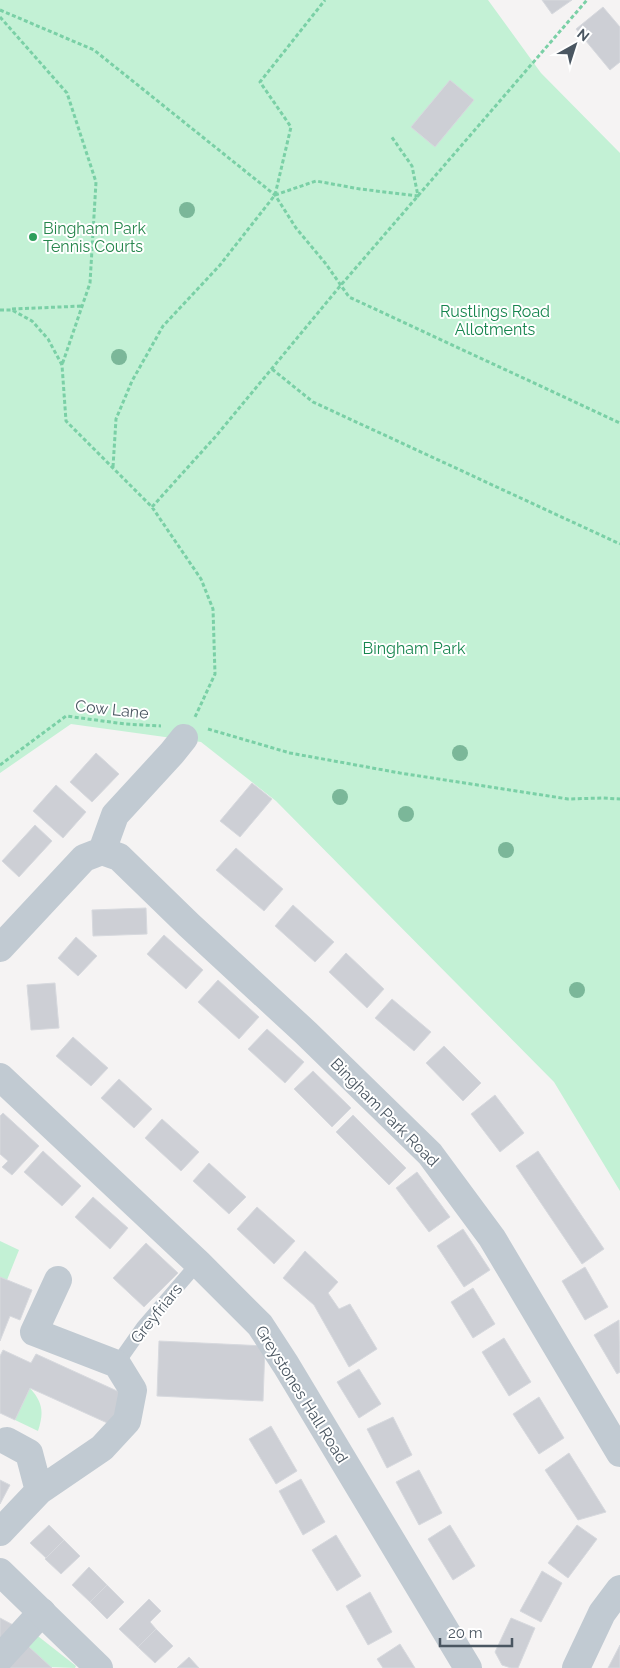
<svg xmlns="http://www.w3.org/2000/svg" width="620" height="1668" font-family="Raleway,sans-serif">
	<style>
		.green { fill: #c3f1d5 }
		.building { fill: #cdcfd5; stroke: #d7d9de }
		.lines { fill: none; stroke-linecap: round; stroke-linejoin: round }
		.path { stroke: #7ad0a6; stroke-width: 3; stroke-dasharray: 4 2.5; stroke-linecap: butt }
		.service { stroke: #c1cad2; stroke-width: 14 }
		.minor { stroke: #c1cad2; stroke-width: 28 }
		.tertiary { stroke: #c1cad2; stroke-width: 28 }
		.tree { fill: #7bb799 }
		.leisure-dot { fill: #2e9e5b; stroke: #fff; stroke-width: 2 }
		.labels { text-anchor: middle; stroke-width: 4; stroke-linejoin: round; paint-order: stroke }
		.leisure-label { font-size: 16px; fill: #27864d; stroke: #fff; text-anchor: start }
		.park-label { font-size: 16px; fill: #17864f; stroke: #fff }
		.street-label { font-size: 16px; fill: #4a5661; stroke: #fff }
	</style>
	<rect width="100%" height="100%" fill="#f5f3f3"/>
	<!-- green -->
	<path class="green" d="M0,0H488L541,73L620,153V1191L554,1082L276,801L201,742L71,724L0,773Z
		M0,1241L19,1250L7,1280L0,1277Z
		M30,1388C43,1403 44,1412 38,1431L15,1420Z
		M34,1633L76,1666L75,1668L0,1665Z"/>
	<!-- building -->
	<path class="building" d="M542,0H572L552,14Z
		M603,7L620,27V62L610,70L576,29Z
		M450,80L474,100L435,147L411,127Z
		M96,753L119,774L92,802L70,782Z
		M252,783L272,799L240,837L220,821Z
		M56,785L86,812L63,838L33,811Z
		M35,825L52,841L19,877L2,861Z
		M236,848L283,889L264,911L216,870Z
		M293,905L334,942L315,962L275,926Z
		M146,908L147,934L93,936L92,910Z
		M164,935L203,970L186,989L147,954Z
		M76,937L97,956L78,976L58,958Z
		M346,953L384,989L367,1008L329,972Z
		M218,980L259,1017L239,1039L198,1002Z
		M55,983L59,1028L31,1030L27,985Z
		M392,999L431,1032L414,1051L375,1018Z
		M267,1029L304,1062L285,1083L248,1049Z
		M73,1037L108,1068L91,1086L56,1056Z
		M444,1046L481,1083L463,1101L426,1063Z
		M313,1071L351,1108L332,1127L294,1089Z
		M119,1079L152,1109L134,1128L101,1098Z
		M495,1095L524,1133L500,1152L471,1114Z
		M3,1113L39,1146L12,1175L2,1167L8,1161L0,1154V1116Z
		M353,1115L406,1168L389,1185L336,1132Z
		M162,1119L199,1152L181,1171L145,1138Z
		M43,1151L81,1186L62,1206L24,1172Z
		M538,1151L604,1249L582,1264L516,1166Z
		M209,1163L246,1197L229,1214L193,1181Z
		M417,1172L450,1217L429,1232L396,1188Z
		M93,1197L128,1228L110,1249L75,1217Z
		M257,1207L295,1241L274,1264L237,1229Z
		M463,1229L490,1270L464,1287L437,1246Z
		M146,1243L178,1273L144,1307L113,1278Z
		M305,1251L338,1282L328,1293L339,1309L350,1304L377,1349L349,1367L314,1305L283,1278Z
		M585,1267L608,1307L585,1320L562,1281Z
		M0,1277L32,1290L20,1320L10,1316L0,1341Z
		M473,1288L495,1324L473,1338L451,1302Z
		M619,1320L620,1372L617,1374L594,1335Z
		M504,1338L531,1382L509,1396L482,1352Z
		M159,1341L265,1346L263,1401L157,1396Z
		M3,1350L31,1363L36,1354L128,1396L114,1426L30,1388L15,1420L0,1413V1356Z
		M359,1369L381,1404L359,1418L337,1382Z
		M539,1397L564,1438L539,1454L513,1414Z
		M393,1417L412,1455L387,1468L367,1429Z
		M271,1426L297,1471L276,1484L249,1439Z
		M569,1453L606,1512L578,1520L545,1470Z
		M419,1470L442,1513L419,1525L396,1482Z
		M301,1479L325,1522L303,1535L279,1491Z
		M0,1480L10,1485L0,1504Z
		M49,1525L64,1540L46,1558L30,1543Z
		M450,1525L475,1566L453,1580L428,1539Z
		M577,1525L597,1539L568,1578L548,1563Z
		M336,1535L361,1576L337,1591L312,1550Z
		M64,1540L80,1556L61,1574L45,1559Z
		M89,1567L107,1585L90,1602L72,1585Z
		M542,1571L562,1583L541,1622L520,1611Z
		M107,1585L124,1602L107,1619L90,1602Z
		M370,1592L392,1632L368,1645L346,1606Z
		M149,1599L161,1611L150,1622L156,1629L138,1647L119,1629Z
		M0,1618L17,1627L0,1645Z
		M511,1618L535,1628L518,1668H511L502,1665L495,1652Z
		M156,1629L173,1646L155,1663L138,1647Z
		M400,1644L415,1668H383L377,1659Z
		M620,1645V1668H608Z
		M28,1646L52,1668H7Z
		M189,1657L199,1668H177Z"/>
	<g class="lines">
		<!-- path -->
		<path class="path" d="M0,10L94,50L275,195L296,228L326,264L349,297L620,423
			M0,17L67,93L96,182L90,283L62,365
			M275,195L316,181L360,189L418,196L412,166L391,136
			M12,309L83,306
			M0,310H12L32,321L48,339L62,365L66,421L152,507L201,579L213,609L215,674L195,717
			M272,369L313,402L620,544
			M113,467L116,419L132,381L163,326L220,265L275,195L291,127L260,82L325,0
			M152,507L216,436L341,285L587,0
			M208,729L290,753L400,773L568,799L603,798L620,799
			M0,765L66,716L125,724L161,726"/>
		<!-- service -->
		<path class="service" d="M117,1364L143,1327L198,1263"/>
		<!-- minor -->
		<path class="minor" d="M102,851L119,857L189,925L306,1033L430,1154L492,1238L620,1453
			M0,948L84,858L102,851L115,815L172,753L184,738
			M0,1077L198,1263L260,1325L286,1365L468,1668
			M7,1441L29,1453L39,1491
			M0,1532L39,1491L102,1448L127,1421L133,1390L117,1364L34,1332L58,1280
			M0,1658L42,1612
			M576,1668L602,1613L620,1589"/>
		<!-- tertiary -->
		<path class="tertiary" d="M0,1572L99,1668"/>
	</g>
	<!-- trees -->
	<g class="tree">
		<circle cx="187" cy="210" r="8"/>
		<circle cx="119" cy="357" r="8"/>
		<circle cx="460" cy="753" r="8"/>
		<circle cx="340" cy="797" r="8"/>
		<circle cx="406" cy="814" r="8"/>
		<circle cx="506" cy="850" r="8"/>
		<circle cx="577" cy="990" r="8"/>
	</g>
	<!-- markers -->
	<circle class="leisure-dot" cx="33" cy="237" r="5"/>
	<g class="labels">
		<!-- leisure labels -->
		<g class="leisure-label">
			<text x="43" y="234">Bingham Park<tspan x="43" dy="18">Tennis Courts</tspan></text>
		</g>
		<!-- park labels -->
		<g class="park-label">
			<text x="495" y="317">Rustlings Road<tspan x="495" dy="18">Allotments</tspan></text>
			<text x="414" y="654">Bingham Park</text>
		</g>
		<!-- street labels -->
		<g class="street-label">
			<text transform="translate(112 709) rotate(6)" y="6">Cow Lane</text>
			<text transform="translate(385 1112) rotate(45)" y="6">Bingham Park Road</text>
			<text transform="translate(156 1313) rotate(-51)" y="6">Greyfriars</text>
			<text transform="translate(302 1394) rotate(58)" y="6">Greystones Hall Road</text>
		</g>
	</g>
	<!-- north arrow -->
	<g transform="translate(575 45) rotate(39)" stroke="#ffffff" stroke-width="4" paint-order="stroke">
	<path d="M0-4L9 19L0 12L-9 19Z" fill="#4a5661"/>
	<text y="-8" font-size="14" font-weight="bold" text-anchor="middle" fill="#4a5661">N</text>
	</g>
	<!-- scale -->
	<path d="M440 1638v8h72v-8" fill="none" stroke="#4a5661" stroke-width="2.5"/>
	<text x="448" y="1638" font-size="15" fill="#4a5661" stroke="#ffffff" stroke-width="4" paint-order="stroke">20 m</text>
</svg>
